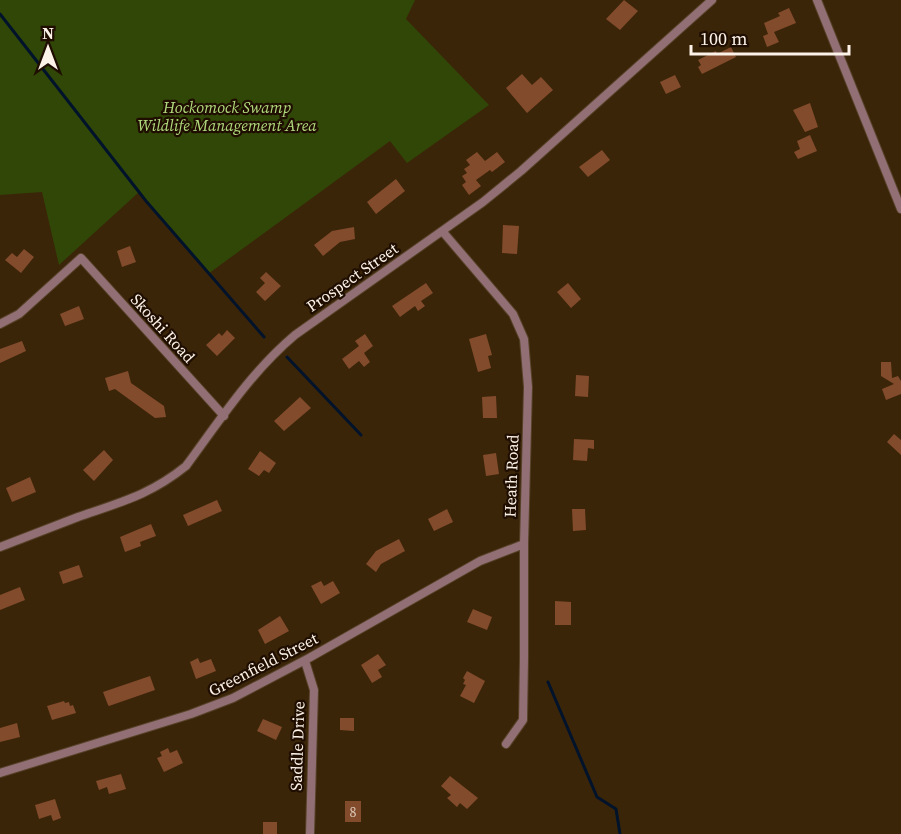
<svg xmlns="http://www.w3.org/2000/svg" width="901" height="834" font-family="'Source Serif 4',serif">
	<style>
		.green { fill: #304707 }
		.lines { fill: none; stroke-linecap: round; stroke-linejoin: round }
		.stream { stroke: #00132b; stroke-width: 3 }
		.building { fill: #824b2c }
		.street-casing { stroke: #564228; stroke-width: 10 }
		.street { stroke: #926f74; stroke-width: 8 }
		.labels { text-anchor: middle; stroke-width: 4.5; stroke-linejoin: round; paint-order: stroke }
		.number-label { font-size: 14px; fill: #dec8b9 }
		.park-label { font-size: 16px; font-style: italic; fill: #b0da7c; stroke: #1f0e00 }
		.street-label { font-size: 16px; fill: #fcf2e8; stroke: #1f0e00 }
	</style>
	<rect width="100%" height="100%" fill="#3b2509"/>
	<!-- green -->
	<path class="green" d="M0,0H415L406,19L489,105L407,163L390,141L208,274L139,192L59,265L42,192L0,195Z"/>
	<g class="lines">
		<!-- stream -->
		<path class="stream" d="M0,14L146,201L264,337
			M287,357L361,435
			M548,682L597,797L616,809L620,834"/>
	</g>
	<!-- building -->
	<path class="building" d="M624,0L638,11L620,30L606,19Z
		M789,8L796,23L774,32L779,42L767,47L763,36L768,34L764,23L780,16L778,13Z
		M731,47L736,57L702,74L698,67L701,65L698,60L716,51L717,54Z
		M522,74L532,85L541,77L553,90L527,113L506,88Z
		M675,75L681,87L666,94L660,82Z
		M810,103L818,127L805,132L793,110Z
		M810,135L817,151L798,159L794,152L800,149L797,141Z
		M602,150L610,160L588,177L579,167Z
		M477,152L485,161L497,152L505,162L492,172L490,170L476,180L481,186L469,195L462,185L466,182L462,176L467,173L464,169L470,165L466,160Z
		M396,179L405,191L376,214L367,202Z
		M503,225L519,226L517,254L502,253Z
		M354,227L355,239L340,242L323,256L314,245L332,231Z
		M130,246L136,262L122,267L117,251Z
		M24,249L34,257L21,273L5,260L12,253L17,257Z
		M266,272L281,286L265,301L256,292L265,283L260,278Z
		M426,283L433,293L421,301L425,306L418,311L415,306L400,317L392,306Z
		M568,283L581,299L571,308L557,292Z
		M79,306L84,319L65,326L60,314Z
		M227,330L235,338L217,356L206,345L219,333L222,336Z
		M365,334L373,346L364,353L370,362L364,367L359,361L349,369L342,359L359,346L355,341Z
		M486,334L492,355L488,356L491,368L478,372L469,339Z
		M22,341L26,351L0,363V349Z
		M881,362H891L892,378L898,376L901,381V394L886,400L882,389L894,384L881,376Z
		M128,371L131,383L164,406L166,417L155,418L115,389L109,391L105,378Z
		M576,375L589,376L588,397L575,396Z
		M496,396L497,418H483L482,397Z
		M300,397L311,408L284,431L274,421Z
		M894,434L901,440V455L887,442Z
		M574,439L594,440V449L588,448L587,461L573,460Z
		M104,450L113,460L94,481L83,470Z
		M260,451L276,463L269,473L264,470L259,476L248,469Z
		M496,453L499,474L486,476L483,455Z
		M30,477L36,492L12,502L6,488Z
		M217,500L222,511L188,526L183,515Z
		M447,509L453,522L434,531L428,519Z
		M572,509H585L586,530L573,531Z
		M151,524L156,536L140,542L141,546L125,552L120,537Z
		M399,539L405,551L381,564L376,572L366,564L376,551Z
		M79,565L83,577L63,584L59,572Z
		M321,581L324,586L333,581L340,593L321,604L311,586Z
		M20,587L25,600L0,610V595Z
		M555,601L571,602V625H555Z
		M473,609L492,617L487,630L467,622Z
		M280,616L289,631L265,644L258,630Z
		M378,654L386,665L378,670L382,677L372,683L361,665Z
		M198,658L200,663L211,659L216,671L196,679L190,662Z
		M467,671L485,681L474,703L460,696L466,685L463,684L465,680L463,678Z
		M150,676L155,690L109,706L108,705L103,692Z
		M64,701L65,703L69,702L70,706L73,705L76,713L52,720L47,706Z
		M340,718H354V731L340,730Z
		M263,719L282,727L276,740L257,731Z
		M17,723L20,737L0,742V728Z
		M168,748L170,753L177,750L183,763L164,772L157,758L162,756L160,752Z
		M121,774L126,789L109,794L107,787L99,790L96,781Z
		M450,776L478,798L467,809L460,803L457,807L447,798L451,795L441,786Z
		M55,799L61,818L53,821L51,815L39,819L35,805Z
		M345,801H361V822H345Z
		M263,822H277V834H263Z"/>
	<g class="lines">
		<defs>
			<path id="street" d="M817,0L901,209
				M443,232L513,314L524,339L528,387L524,544V658L523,720L506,744
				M0,324L19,314L81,258L224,416
				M0,547C26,537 52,527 78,517C121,502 150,495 186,466C220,420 251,372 295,335L483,202L521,171L712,0
				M305,661L314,690L310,834
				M0,773L191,714L233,698L309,658L480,561L524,544"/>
		</defs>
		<!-- street casing -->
		<use href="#street" class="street-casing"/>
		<!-- street -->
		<use href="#street" class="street"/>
	</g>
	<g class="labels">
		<!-- number labels -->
		<g class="number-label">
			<text x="353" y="817">8</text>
		</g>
		<!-- park labels -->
		<g class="park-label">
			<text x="227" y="113">Hockomock Swamp<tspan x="227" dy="18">Wildlife Management Area</tspan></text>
		</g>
		<!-- street labels -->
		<g class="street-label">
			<text transform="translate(352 277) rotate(-35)" y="6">Prospect Street</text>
			<text transform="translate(163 328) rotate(48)" y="6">Skoshi Road</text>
			<text transform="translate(511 476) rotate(-88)" y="6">Heath Road</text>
			<text transform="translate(263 664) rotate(-27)" y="6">Greenfield Street</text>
			<text transform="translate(297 746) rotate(-88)" y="6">Saddle Drive</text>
		</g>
	</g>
	<!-- north arrow -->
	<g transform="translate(48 48)" stroke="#1f0e00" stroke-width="4.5" paint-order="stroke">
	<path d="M0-4.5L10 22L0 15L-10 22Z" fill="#fcf2e8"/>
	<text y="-9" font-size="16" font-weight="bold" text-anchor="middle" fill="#fcf2e8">N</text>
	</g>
	<!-- scale -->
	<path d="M691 45v9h158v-9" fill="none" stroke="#fcf2e8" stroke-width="3"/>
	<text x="700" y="45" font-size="18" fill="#fcf2e8" stroke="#1f0e00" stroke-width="4.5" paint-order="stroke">100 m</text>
</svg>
